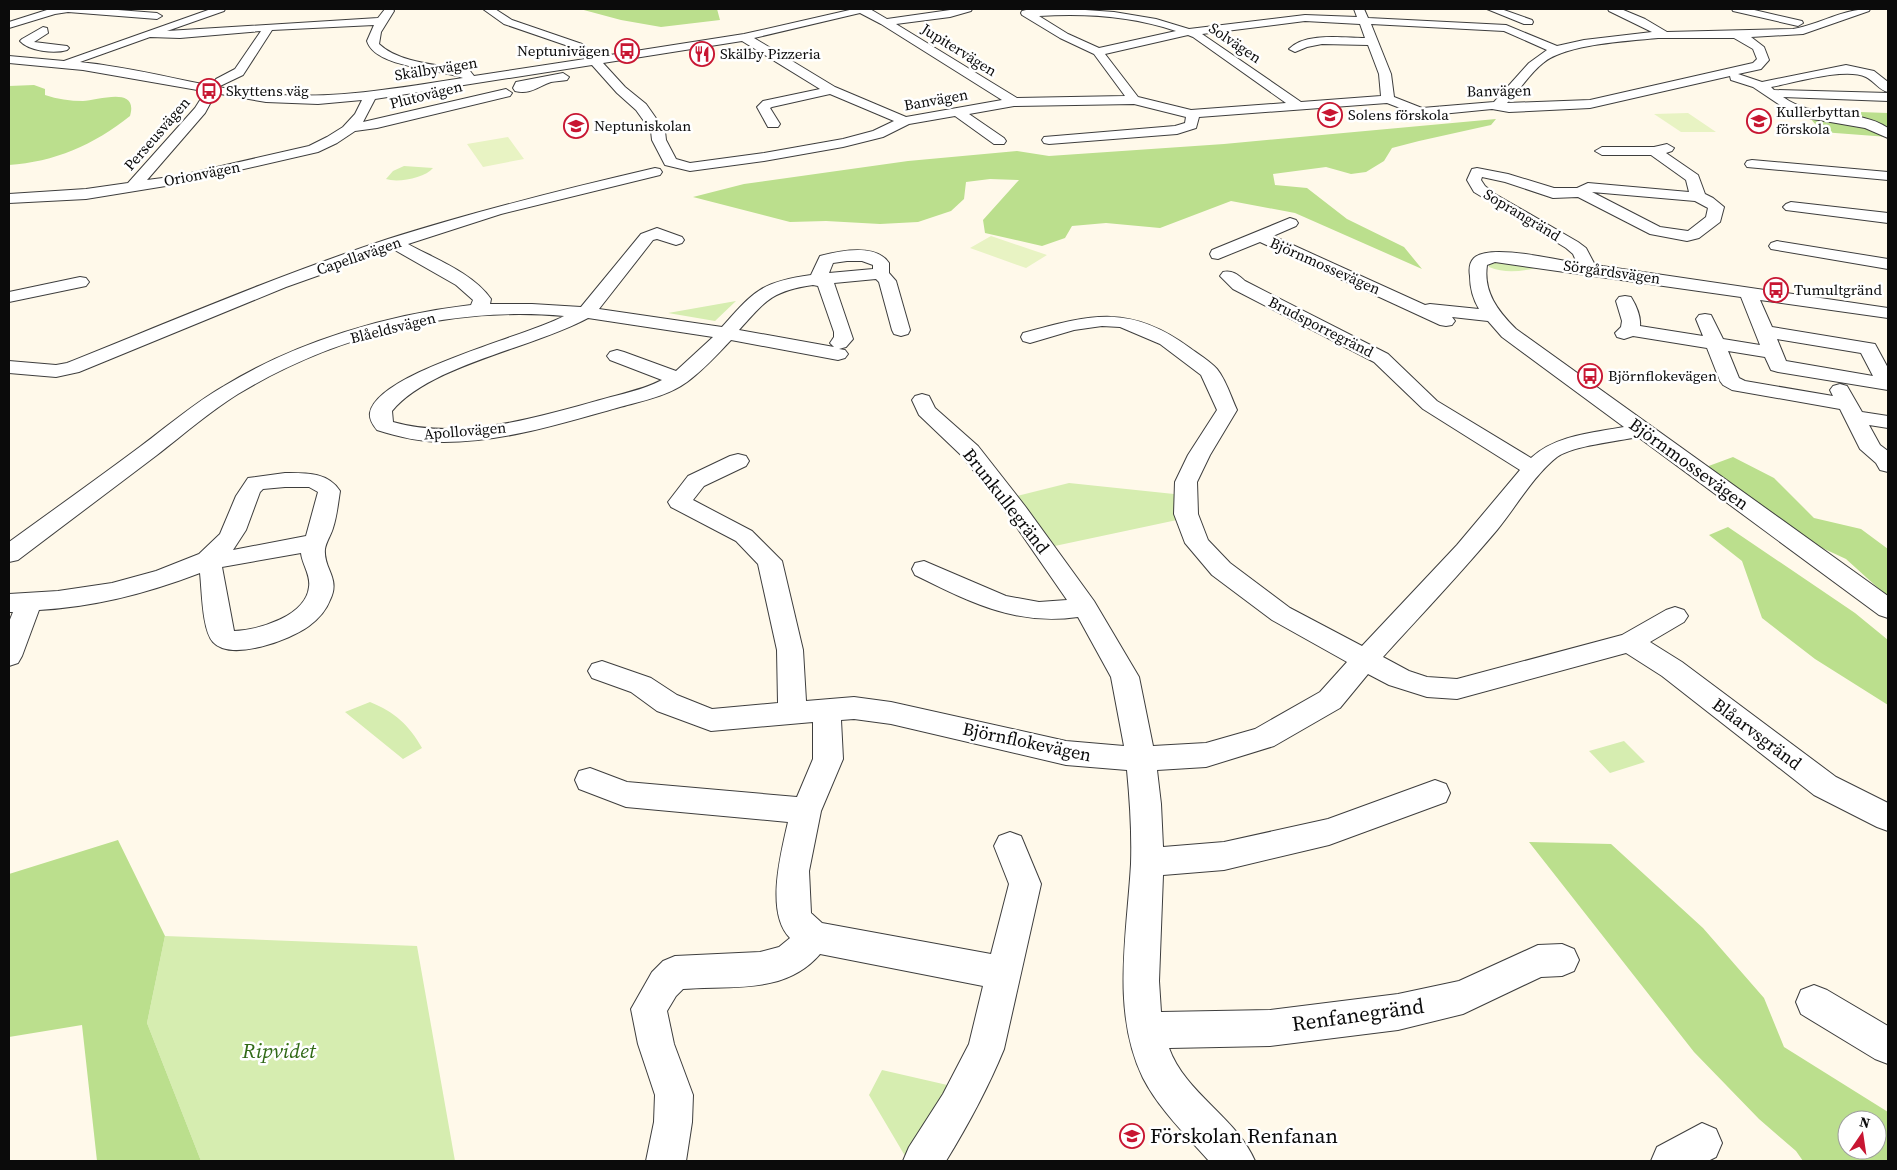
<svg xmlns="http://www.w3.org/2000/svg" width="1897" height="1170" font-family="'Source Serif 4',serif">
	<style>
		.green { fill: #d6edb0 }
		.forest { fill: #bbdf8d; fill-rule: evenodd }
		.pitch { fill: #e8f3c3 }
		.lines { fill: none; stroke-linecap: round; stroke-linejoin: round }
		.minor-casing { stroke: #3e3e3e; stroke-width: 2 }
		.minor { fill: #fff; fill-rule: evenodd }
		.labels { text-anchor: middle; stroke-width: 5; stroke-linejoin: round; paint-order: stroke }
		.far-street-label { font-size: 15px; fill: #0b0b0b; stroke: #fff }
		.far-poi-label { font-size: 15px; fill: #0b0b0b; stroke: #fff; text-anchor: start }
		.street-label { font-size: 18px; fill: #0b0b0b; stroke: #fff }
		.near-street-label { font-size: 21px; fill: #0b0b0b; stroke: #fff }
		.near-park-label { font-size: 21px; font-style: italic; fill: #306916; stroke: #fff }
		.near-poi-label { font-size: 21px; fill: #0b0b0b; stroke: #fff; text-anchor: start }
	</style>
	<rect width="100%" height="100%" fill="#fff9ea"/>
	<!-- green -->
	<path class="green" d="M404,166L433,168C425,178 398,183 386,179L393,171Z
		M1494,262H1516L1546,266C1528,270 1508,275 1489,267V265Z
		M736,301L715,321L668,313Z
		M1069,483L1174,494L1177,520L1050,547L1013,497Z
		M370,702C395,712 409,725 422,748L403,759L345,712Z
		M1624,741L1645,762L1610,773L1589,751Z
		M165,936L417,946L455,1161H201L147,1023Z
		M882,1070L956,1087L908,1161L869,1095Z"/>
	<!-- forest -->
	<path class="forest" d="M580,9H717L720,20L661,27L621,20Z
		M34,85L45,89V95C57,99 70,101 83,101C97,101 139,85 130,116C94,145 54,162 9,165V86Z
		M1803,110L1888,113V137L1822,132Z
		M1496,119L1491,125L1419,141L1392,148L1384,161L1366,172L1351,174L1326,167L1273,174L1275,185L1307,188L1347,219L1404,247L1422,269L1295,213L1231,201L1160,228L1106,223L1072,226L1065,238L1042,246L985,233L983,220L1019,180L990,179L966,182L964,199L951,211L918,222L880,224L826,221L790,222L693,197L744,184L908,161L1017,151L1049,156L1224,144Z
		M1733,457L1774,478L1814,518L1861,529L1888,549V597L1846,559L1805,540L1706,467Z
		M1728,527L1855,613L1888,640V705L1815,659L1762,618L1742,561L1709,535Z
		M118,840L165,936L147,1023L201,1161H97L82,1025L9,1037V874Z
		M1529,842L1611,844L1703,928L1764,998L1784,1047L1888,1112V1161H1803L1796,1151L1759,1119L1694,1052ZM1847,1120H1877V1150H1847Z"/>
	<!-- pitch -->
	<path class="pitch" d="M1688,113L1716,132H1681L1654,114Z
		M508,137L524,159L483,167L467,144Z
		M991,236L1047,255L1026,268L970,248Z"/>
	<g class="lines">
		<defs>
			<path id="minor" d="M50,9H105L157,13L162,16L157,19L68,12L55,14L9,28V22Z
				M211,9H225L224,11L167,31L378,18L385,9H393L394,11L381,32L379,44C400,64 443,65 470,71L474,76L585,59L574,48L504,24L483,9H495L512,20L582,44L597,57L744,34L854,9H870L887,19L957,9H972L971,11L950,17L896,24L1017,98L1125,96L1094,54L1060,38L1022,15L1021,13L1022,11L1026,10L1071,9L1114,12L1156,19L1189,29L1305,15L1357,17L1354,9H1364L1368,18L1506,25L1557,46L1584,40L1652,32L1609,11L1608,9H1621L1645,19L1667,32L1793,29C1821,24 1842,9 1870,9L1869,11L1803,34L1751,37L1764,47L1769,60L1761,69L1738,74L1762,82L1846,65L1874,71L1888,82V92C1879,90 1874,81 1866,77C1845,67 1794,83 1771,87L1774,90L1888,93V101L1783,97C1816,121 1857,107 1888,128V138L1865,128L1813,119L1792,113L1753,87L1731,80L1730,76L1590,108L1509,112L1492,109L1421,116L1387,103L1199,117L1196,128L1177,134L1049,144L1044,143L1042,140L1044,137L1175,126L1185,123L1186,117L1134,104L1014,106L969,114L1004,138L1006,141L1004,144H994L955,116L909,124L883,137L843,147L764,161L690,171L665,165L652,140L651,131L636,110L617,93L592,65L375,99L363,122L506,89L512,93L510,96L377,128L355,131L337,143L318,152L178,184L86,199L9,203V194L86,189L128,183L195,108L202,97H210L212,100L205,113L147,180L178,176L309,146L327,137L343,127L355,114L362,100L318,104L266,102L83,70L9,63V56L64,61ZM860,13L881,24L1002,100L906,117L835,87L754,38ZM1039,16C1085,13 1132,16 1176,31L1099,48L1068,34ZM1305,21L1360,24L1365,38C1344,38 1305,32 1289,49L1295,52L1307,47L1322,44L1368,45L1379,74L1381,96L1301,102L1202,34ZM1371,24L1504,31L1547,50L1529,63L1494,102L1422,108L1394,97L1391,74ZM374,25L367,41C375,68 441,69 463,78C398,88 333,100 267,94C204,88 142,68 80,62L150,37L180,38L261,31L235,69L216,79L214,82L220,86L243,75L272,30ZM1188,35L1193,37L1286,103L1191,110L1138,97L1105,54ZM1658,38H1734L1753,49L1757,59L1753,63L1590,100L1507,103C1520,90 1529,74 1543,63C1565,44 1628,41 1658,38ZM742,41L820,89L763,101L757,107L768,127H778L780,124L770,108L772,107L830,94L894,121L873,131L843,139L764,153L690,163L676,159L666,140L665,131L646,104L625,87L603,63Z
				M1487,9H1501L1532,20L1533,22L1532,24H1524Z
				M1732,9H1750L1802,21L1803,23L1798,26L1733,11Z
				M43,27L47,28L48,33L34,42L67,46L69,48L67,50C54,54 29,51 20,41L22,39Z
				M563,73L569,77L567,80C562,81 556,81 551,82C537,87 530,95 515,91L513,88L516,82Z
				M1667,144L1674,148L1672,151L1666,153L1698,175L1705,194L1713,198L1724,207L1720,222L1699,238L1687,241L1650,234L1578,197L1553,198L1505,182L1482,177L1481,180L1485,186L1495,194L1578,242L1586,248L1595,265L1888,308V318L1760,300L1772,327L1875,344L1888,368V390L1778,372L1771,370L1765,357L1728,351L1739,378L1745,381L1833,396L1830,390L1833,386L1840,384L1847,386L1862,412L1888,416V428L1869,425L1880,445L1888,451V472L1880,470L1876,463L1860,449L1840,409L1732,390L1723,385L1720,381L1707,348L1633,336L1624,339L1617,337L1615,333L1621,327L1622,321L1616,301L1619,297L1625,296L1631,297C1636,305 1641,317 1640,326L1703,336L1696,319L1699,315L1705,314L1711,315L1723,339L1760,345L1741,297L1495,262L1487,265C1483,292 1498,311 1516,329L1888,596V618L1879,615L1638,437C1618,441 1572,446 1557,457C1533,476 1516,507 1497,530C1460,574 1421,615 1383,657L1409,671L1427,677L1457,679L1622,635L1666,610L1675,607L1684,610L1688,616L1684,622L1650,642L1682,662L1836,777L1888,803V831L1877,827L1814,795L1662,676L1626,653L1457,699L1427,697L1389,685L1368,674L1340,708L1274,746L1206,767L1157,770L1161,804L1163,847L1224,842L1328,819L1435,780L1446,784L1450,793L1446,802L1329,845L1224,870L1163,875L1159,981L1161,1012L1270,1010L1398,994L1459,981L1538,945L1562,944L1574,949L1579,960L1574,971L1562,976L1541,977L1463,1014L1398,1030L1270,1046L1169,1048C1185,1093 1237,1118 1255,1161H1209C1186,1135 1159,1109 1143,1078C1111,1012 1127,935 1131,864C1132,833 1130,801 1127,770L1066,765L891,724L854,719L841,720L843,759L821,811L809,871L811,913L822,923L991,954L1009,884L994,846L999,836L1010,832L1021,836L1041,884L1004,1049C988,1088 968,1125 946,1161H903L909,1147L943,1094L969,1044L983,986L820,954C785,995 731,985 683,989L676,996L667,1011L674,1044L693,1095L692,1122L686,1161H646L654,1122L655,1095L638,1044L631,1009L652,972L663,961L675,956L760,952L779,947L790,938C765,913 781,853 788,822L626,807L579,789L575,780L579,771L590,768L627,782L797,797L813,759V722L711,731L657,711L631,692L592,678L588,671L592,664L602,661L651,678L677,695L712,709L778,703L777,650L758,564L736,541L671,507L668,502L688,476L730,456L738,454L746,456L749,461L746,466L704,486L693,500L752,531L782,561L803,650L806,701L854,697L891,702L1066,741L1124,746L1111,677L1078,617C1015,626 970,602 915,575L912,569L915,563L924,561L1006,596L1039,602L1067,600L1009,516L962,456L919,415L912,400L915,396L922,394L929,396L935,408L978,446L1025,506L1094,601L1139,677L1153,746L1206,743L1255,729L1320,692L1347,662L1272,620L1212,575L1185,543L1174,514L1175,482L1188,455L1217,410L1201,375L1160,344L1120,327L1102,326L1074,330L1030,343L1023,341L1021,337L1023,333C1090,315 1129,303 1190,348C1198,354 1210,361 1217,369C1226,380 1231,397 1237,410L1210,455L1197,482L1198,514L1208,540L1230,563L1290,608L1362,646L1457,545L1520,470L1423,409L1374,362L1233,289L1220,276L1223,272C1233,270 1238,275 1245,281L1388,354L1437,401L1531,458C1556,435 1592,433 1624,427L1502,337L1488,321L1452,317L1455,321L1452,325L1446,326L1440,325L1260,242L1218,259L1212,258L1210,254L1212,250L1290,218L1296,220L1298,223L1296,226L1273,236L1425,305L1430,304L1479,309C1473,299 1470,288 1470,276C1469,270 1469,263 1474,258C1490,243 1556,260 1577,263L1573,254L1566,248L1474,192L1467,180L1472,169L1477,168L1508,174L1554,188H1577L1588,183L1689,192L1686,180L1651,155H1602L1595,151L1602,147H1654ZM1592,192L1695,201L1708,208L1706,217L1688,231L1660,227ZM1777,339L1861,353L1873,376L1786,361Z
				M1752,160L1888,172V180L1747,167L1745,164L1747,161Z
				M655,168L660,169L662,172L660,175L501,214L408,244C435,259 473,273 491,299L490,304H532L581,307L641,234L657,228L682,237L684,240L682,243L676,245L657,239L653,240L599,309L722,327C754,291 761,282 811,275L820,256C839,251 876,243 889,263V273L896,281L910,330L908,334L901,336L894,334L892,330L879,282L876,279L834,283L853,339L846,347L839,349L845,350L848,354L845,358L838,360L731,340C717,355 703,370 687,382C668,396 642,401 620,407C563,423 503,442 444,442C420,442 399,437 377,430C373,425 369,419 370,413C377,372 528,336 564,316C452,306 335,335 238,394C209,412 184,434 157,455C111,490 64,525 18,560L9,562V542C53,510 97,479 141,446C168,426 194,403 224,386C298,341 386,315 471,305L473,300L456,285L393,249L286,287L79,372L56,377L9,373V361L56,365L67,363C174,320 279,275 388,239C476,211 565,189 655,168ZM847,261H862L873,265V269L829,273L833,263ZM813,285L818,286L834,332V337L830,343L834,347L739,330C766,300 772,291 813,285ZM588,318L713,337L676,371L624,352L617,350L610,352L607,356L610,360L662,380C643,390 621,394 600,400C535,418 460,441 393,422L392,411C430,365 533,348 588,318Z
				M1791,202L1888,213V223L1786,210L1783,207L1786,204Z
				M1777,241L1888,259V269L1771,249L1769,246L1771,243Z
				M80,277L86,278L89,282L86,286L9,302V292Z
				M285,473C306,473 328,472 340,491C338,503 337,516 333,528C331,535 326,542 325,549C323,569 341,578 330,600C326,611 317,620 309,626C290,640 231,662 213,642C202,630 202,590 200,573C148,593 94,607 39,610L22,656L18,663L9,666V622L13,612H9V594L58,591L112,583L156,571L199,554L220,534L236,496L248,478ZM285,487H309L318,492L306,536L233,550L246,530L260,492L263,489ZM301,553C302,564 311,575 309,587C306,616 259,630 234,631L222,567Z
				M1814,985L1827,990L1888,1026V1064L1875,1059L1801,1014L1796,1002L1801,990Z
				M1702,1123L1716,1129L1722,1143L1716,1157L1708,1161H1651L1657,1147Z"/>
		</defs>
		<!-- minor casing -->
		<use href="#minor" class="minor-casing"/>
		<!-- minor -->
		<use href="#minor" class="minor"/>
	</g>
	<!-- icons -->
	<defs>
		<symbol id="bus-ring" viewBox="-11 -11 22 22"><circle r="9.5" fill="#fff" stroke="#c81632" stroke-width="1.5"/><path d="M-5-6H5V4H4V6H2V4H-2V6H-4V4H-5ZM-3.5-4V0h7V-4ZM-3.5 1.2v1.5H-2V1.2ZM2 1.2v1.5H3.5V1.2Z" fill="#c81632"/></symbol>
		<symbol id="restaurant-ring" viewBox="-11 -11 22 22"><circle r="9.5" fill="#fff" stroke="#c81632" stroke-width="1.5"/><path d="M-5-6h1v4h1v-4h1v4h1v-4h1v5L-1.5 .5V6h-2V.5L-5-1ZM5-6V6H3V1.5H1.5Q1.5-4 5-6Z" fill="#c81632"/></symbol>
		<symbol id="school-ring" viewBox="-11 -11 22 22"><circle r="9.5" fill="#fff" stroke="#c81632" stroke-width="1.5"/><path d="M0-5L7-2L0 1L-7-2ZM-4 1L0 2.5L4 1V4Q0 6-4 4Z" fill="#c81632"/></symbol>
	</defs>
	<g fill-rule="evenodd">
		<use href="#bus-ring" x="613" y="37" width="28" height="28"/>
		<use href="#restaurant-ring" x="688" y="40" width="28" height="28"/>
		<use href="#bus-ring" x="195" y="77" width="28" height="28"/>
		<use href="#school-ring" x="1316" y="101" width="28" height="28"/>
		<use href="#school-ring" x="1745" y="107" width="28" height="28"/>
		<use href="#school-ring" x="562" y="112" width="28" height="28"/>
		<use href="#bus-ring" x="1762" y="276" width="28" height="28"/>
		<use href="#bus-ring" x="1576" y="362" width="28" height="28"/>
		<use href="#school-ring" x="1118" y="1122" width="28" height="28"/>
	</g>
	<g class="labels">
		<!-- far-street labels -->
		<g class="far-street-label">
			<text transform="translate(1235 43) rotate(34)" y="5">Solvägen</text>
			<text transform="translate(959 50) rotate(32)" y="5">Jupitervägen</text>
			<text transform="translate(436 69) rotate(-9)" y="5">Skälbyvägen</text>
			<text transform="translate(1499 91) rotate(-1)" y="5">Banvägen</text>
			<text transform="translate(426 95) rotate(-14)" y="5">Plutovägen</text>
			<text transform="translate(936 100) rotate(-10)" y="5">Banvägen</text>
			<text transform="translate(157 134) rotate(-49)" y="5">Perseusvägen</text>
			<text transform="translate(202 174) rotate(-11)" y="5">Orionvägen</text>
			<text transform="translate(1522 215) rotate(31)" y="5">Soprangränd</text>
			<text transform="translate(359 256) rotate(-19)" y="5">Capellavägen</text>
			<text transform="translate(1325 266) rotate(24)" y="5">Björnmossevägen</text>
			<text transform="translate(1612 272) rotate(8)" y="5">Sörgårdsvägen</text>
			<text transform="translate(1321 327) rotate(27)" y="5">Brudsporregränd</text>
			<text transform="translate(393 328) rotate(-14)" y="5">Blåeldsvägen</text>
			<text transform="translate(465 431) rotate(-5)" y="5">Apollovägen</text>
		</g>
		<!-- far-poi labels -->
		<g class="far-poi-label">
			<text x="610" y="56" text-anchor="end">Neptunivägen</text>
			<text x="720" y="59">Skälby Pizzeria</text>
			<text x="226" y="96">Skyttens väg</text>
			<text x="1776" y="117">Kullerbyttan<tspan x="1776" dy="17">förskola</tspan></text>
			<text x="1348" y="120">Solens förskola</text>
			<text x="594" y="131">Neptuniskolan</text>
			<text x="1794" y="295">Tumultgränd</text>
			<text x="1608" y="381">Björnflokevägen</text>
		</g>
		<!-- street labels -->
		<g class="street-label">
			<text transform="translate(1689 464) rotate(36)" y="6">Björnmossevägen</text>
			<text transform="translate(1006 501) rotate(52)" y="6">Brunkullegränd</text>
			<text transform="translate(1757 734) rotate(37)" y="6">Blåarvsgränd</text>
			<text transform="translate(1027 742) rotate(12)" y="6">Björnflokevägen</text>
		</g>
		<!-- near-street labels -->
		<g class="near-street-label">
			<text transform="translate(1358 1015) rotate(-8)" y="7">Renfanegränd</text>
		</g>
		<!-- near-park labels -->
		<g class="near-park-label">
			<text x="279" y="1058">Ripvidet</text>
		</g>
		<!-- near-poi labels -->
		<g class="near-poi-label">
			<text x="1150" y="1143">Förskolan Renfanan</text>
		</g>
	</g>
	<!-- border -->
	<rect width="1897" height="1170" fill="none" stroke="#0b0b0b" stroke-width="20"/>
	<!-- north arrow -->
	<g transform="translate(1862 1135) rotate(13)"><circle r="24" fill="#ffffff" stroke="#9d9d9d"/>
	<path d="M0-4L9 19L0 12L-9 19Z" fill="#c81632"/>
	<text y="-8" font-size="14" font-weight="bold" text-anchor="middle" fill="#0b0b0b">N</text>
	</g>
</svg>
